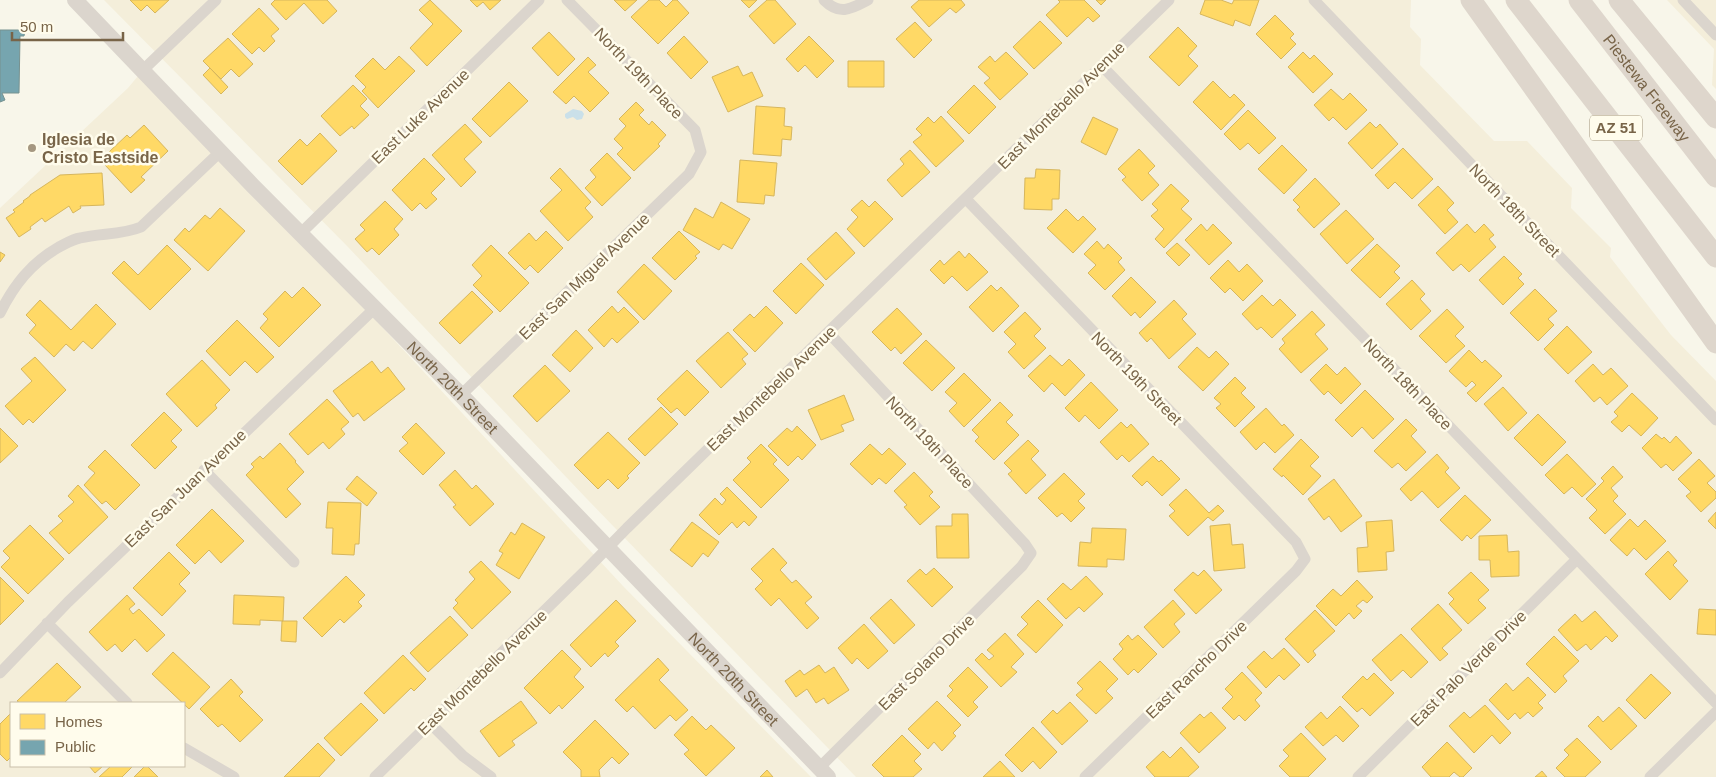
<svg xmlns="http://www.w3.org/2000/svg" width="1716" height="777" font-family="Helvetica,sans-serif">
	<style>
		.residential { fill: #f4eeda; fill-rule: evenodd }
		.water { fill: #cae0e9 }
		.homes { fill: #ffd966; stroke: #d6b65d }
		.public { fill: #76a5af; stroke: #779290 }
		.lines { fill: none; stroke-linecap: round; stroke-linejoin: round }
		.street { stroke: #dbd5cd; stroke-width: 11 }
		.secondary { stroke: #dbd5cd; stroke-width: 16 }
		.highway { stroke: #ded6cc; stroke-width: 21 }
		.poi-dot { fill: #a59781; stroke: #fffcec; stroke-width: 2 }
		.labels { text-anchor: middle; stroke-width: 5; stroke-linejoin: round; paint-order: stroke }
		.shield { fill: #fffcec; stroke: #a09279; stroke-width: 1 }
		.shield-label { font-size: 15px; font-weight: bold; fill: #786448 }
		.street-label { font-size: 16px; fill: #786448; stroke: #fffcec }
		.poi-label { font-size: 16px; font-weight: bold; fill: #786448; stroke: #fffcec; text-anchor: start }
	</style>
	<rect width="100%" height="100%" fill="#f8f6ea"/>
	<!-- residential -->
	<path class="residential" d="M104,0H1411L1410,27L1421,39L1420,65L1494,141H1527L1572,188L1571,208L1611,248L1610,257L1671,335L1716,381V777H856L587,499L348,247Z
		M1667,0H1716V89L1712,85L1714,49Z
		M143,70L623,586L811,777H0V208L128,88ZM11,703H184V766H11Z"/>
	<!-- water -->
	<path class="water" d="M573,109L582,111L584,114L582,119L577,120L573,117L567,119L565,117V114Z"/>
	<!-- homes -->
	<path class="homes" d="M130,0H169L155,13L147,5L141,11Z
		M275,0H327L337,11L323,24L304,3L286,20L271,4Z
		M430,0L462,31L427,66L410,48L433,24L419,10Z
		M470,0H501L490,10L483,2L477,7Z
		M614,0H637L625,11Z
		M649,0H659L666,7L673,0H677L689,13L658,44L631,17Z
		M741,0H757L749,8Z
		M767,0H775L796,24L774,44L749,16Z
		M919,0H961L965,5L956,13L950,8L929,27L911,7Z
		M1058,0H1084L1100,16L1093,22L1088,17L1067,37L1046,15L1060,2Z
		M1096,0H1106L1101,5Z
		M1205,0H1221L1232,4L1234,0H1259L1250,26L1235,20L1233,26L1200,14Z
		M259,8L279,29L271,36L275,41L264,52L259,47L252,54L232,34Z
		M1275,15L1294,34L1290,38L1296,44L1281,59L1256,34Z
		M1040,21L1062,43L1034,69L1013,47Z
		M915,22L932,40L914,58L896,39Z
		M1178,27L1197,46L1188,56L1198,66L1179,86L1149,57Z
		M549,32L575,59L558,76L532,48Z
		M684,36L708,62L691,79L667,53Z
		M809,36L834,61L817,78L805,65L798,72L786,59Z
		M228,38L253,64L239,77L231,69L221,79L203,61Z
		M1006,52L1028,74L1000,100L984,83L990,78L978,67L990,56L995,62Z
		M1303,52L1310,59L1314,55L1333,74L1313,93L1288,67Z
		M399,56L415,71L378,108L362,91L366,87L355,76L373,58L385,70Z
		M588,57L596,65L588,72L609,93L590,112L574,96L566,104L553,92Z
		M848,61H884V87H848Z
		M738,66L743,76L752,72L763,96L728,112L712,77Z
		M210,68L228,87L221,94L203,75Z
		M1213,81L1230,98L1234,94L1245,105L1221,130L1193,102Z
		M509,82L528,101L490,137L472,119Z
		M353,85L367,99L360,106L369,115L354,129L352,126L340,136L321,116Z
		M974,85L996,107L969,134L947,112Z
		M1331,89L1343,100L1350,93L1367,110L1346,130L1333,117L1329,121L1314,105Z
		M636,102L644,110L639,115L649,125L652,121L666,135L658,144L660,146L634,171L617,154L623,148L614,139L626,126L619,119Z
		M756,106L785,108L784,126L792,127L791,140L782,139L781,156L753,154Z
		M1248,110L1276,138L1259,154L1248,143L1240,150L1224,134Z
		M941,116L964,141L936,167L913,142L922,135L916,129L928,117L934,123Z
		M1093,117L1118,129L1106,155L1081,142Z
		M1370,122L1376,128L1380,124L1398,144L1372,169L1348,143Z
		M465,124L482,142L464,159L476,172L461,187L432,155Z
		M144,125L168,151L141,177L145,180L131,193L105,165L114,157L109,152L127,135L130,138Z
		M320,133L337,151L302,185L278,161L300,139L307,146Z
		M1282,145L1307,170L1284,194L1258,169Z
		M1403,148L1433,179L1412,199L1395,182L1388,189L1375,175Z
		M1139,149L1155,166L1148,173L1159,185L1142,201L1122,180L1126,177L1118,169Z
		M910,150L930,172L902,197L887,180L904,164L900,159Z
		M607,153L631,178L602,206L585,188L596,177L590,170Z
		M424,158L445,179L431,193L437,199L426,209L420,203L412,211L392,190Z
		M740,160L777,163L774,196L765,195L764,204L737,202Z
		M560,168L591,202L585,208L593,217L568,241L540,211L562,190L550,178Z
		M1036,169L1060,170L1059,199H1052V210L1024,209L1025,178H1035Z
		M102,173L104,205L80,206L81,208L73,213L69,206L45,222L42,218L30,227L31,229L19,237L6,218L15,212L13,210L24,202L23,201L30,196V195L60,175Z
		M1315,178L1340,204L1314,228L1297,210L1300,207L1293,200Z
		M1171,184L1189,201L1181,209L1192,219L1164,248L1155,239L1164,229L1151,216L1158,210L1152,204Z
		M1438,186L1454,203L1447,210L1458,222L1445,234L1418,205Z
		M862,200L869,207L875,201L893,219L864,247L847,229L858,217L851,210Z
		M385,201L403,219L394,229L399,235L379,255L372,248L367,252L355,239L365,230L360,225Z
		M721,202L750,219L732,249L723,244L719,250L683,230L695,208L713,218Z
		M220,208L245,231L208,271L174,240L185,228L189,232L205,215L210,219Z
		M1066,209L1078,221L1083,216L1096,229L1073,253L1047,228Z
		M1346,210L1374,239L1347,264L1320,234Z
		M1201,224L1207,231L1213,224L1232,243L1209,265L1185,240Z
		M1467,224L1475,233L1484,224L1494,235L1489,239L1496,247L1469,272L1461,264L1453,271L1436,253Z
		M546,231L563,248L538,273L530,265L525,270L508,253L529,233L536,241Z
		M679,231L700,252L695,256L697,258L675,280L652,258Z
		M836,232L855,253L826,280L807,259Z
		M1097,241L1104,249L1108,244L1122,258L1118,262L1125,270L1105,290L1088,273L1096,265L1084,254Z
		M1177,243L1190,255L1179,266L1166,253Z
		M1377,244L1400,266L1394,272L1400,278L1380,298L1351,270Z
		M167,245L191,269L150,310L112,273L124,261L138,275Z
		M491,245L529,283L500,312L473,285L482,276L472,265Z
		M959,251L965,258L969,253L988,272L967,291L952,276L944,284L930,270L940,260L944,265Z
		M0,252L5,255L0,262Z
		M1504,256L1522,274L1518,278L1524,284L1503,305L1479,280Z
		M1228,260L1239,272L1247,264L1263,281L1243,301L1230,288L1225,293L1210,278Z
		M801,263L824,285L796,314L773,291Z
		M644,264L672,291L644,320L617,292Z
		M1131,277L1156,302L1140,318L1135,312L1131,316L1112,296Z
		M1412,280L1425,294L1420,299L1431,311L1411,330L1386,304Z
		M991,285L997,291L1001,287L1019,306L993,332L969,307Z
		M303,287L321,305L279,347L260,328L268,319L263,314L285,291L292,298Z
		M1535,289L1557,311L1548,319L1554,325L1538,341L1510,313Z
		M472,291L493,312L460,344L439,323Z
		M1262,295L1273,306L1280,299L1296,315L1272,338L1261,327L1257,330L1242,314Z
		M40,300L71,330L96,304L116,324L92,349L83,341L74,351L66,344L54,357L29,333L36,325L26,315Z
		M1174,300L1187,314L1182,319L1196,334L1169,359L1151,338L1147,342L1139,333Z
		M612,306L618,313L624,307L639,322L617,343L612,338L604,347L588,330Z
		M766,306L783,323L755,352L733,330L750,314L754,318Z
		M897,308L922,334L901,354L895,347L891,351L872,332Z
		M1447,309L1464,327L1455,336L1465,346L1446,363L1419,336Z
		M1312,311L1325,325L1315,334L1328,349L1301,373L1279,349L1285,343L1282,339Z
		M1025,312L1041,329L1034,336L1046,348L1024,369L1008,352L1016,344L1004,332Z
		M237,320L274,357L257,373L245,361L230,376L206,351Z
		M1567,326L1592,352L1568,374L1544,349Z
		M576,330L593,348L570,372L552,355Z
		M728,332L748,354L742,359L746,364L721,388L696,361Z
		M926,340L955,368L932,391L903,363Z
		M1197,347L1209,358L1216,351L1229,364L1203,391L1178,367Z
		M1469,350L1482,363L1485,360L1502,376L1476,402L1467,393L1476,385L1472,381L1466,387L1449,371Z
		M1050,355L1062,366L1069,359L1085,375L1065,396L1052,383L1044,392L1028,376Z
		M35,357L66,390L33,423L29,419L23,425L5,406L32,381L21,369Z
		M202,360L230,390L215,405L217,408L197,427L166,394Z
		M372,361L381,373L388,367L405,389L364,421L358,413L353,417L333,391Z
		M1326,364L1337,375L1345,367L1361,384L1341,404L1328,391L1324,395L1310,380Z
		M1593,364L1603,375L1611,368L1628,386L1607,405L1600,397L1594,402L1575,381Z
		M545,365L570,391L537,422L513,396Z
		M687,370L709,392L685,416L677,408L671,413L657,399Z
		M964,373L991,400L964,427L949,411L957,403L945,392Z
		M1235,377L1246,388L1241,393L1255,407L1235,427L1216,408L1221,404L1214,398Z
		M1091,382L1118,410L1099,429L1085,415L1079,422L1065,408Z
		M1503,387L1527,413L1508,431L1484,404Z
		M1365,390L1394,419L1373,439L1362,427L1352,437L1335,420Z
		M1632,393L1658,418L1641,436L1629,425L1622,432L1611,422L1618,416L1614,412Z
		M844,395L854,420L841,425L844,431L821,440L808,410Z
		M327,399L349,422L341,429L345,434L329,449L323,442L308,455L289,434Z
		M1000,402L1013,415L1006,422L1019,435L994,460L975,441L979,437L972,430Z
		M661,407L678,424L645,456L628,439Z
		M1266,408L1282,426L1284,424L1294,435L1275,453L1264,442L1256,450L1240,432Z
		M164,412L182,430L171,441L177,447L155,469L131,445Z
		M1538,414L1566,442L1542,466L1514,438Z
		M1406,419L1417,430L1411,436L1426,452L1406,471L1398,463L1392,468L1374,451Z
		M1121,422L1127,428L1131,424L1149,444L1129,462L1122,455L1117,460L1100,442Z
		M416,423L445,453L423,475L399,451L408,443L402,437Z
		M797,426L816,445L802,460L798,456L788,466L768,446L787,428L792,432Z
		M0,428L18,446L0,463Z
		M608,432L640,463L627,476L629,478L618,489L608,479L598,489L574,465Z
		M1656,434L1662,439L1664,437L1670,443L1676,436L1692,453L1673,471L1666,464L1661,468L1642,448Z
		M1301,439L1319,457L1310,466L1321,476L1303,495L1283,475L1282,477L1273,469Z
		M1028,440L1039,451L1031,459L1046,475L1026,494L1008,474L1012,471L1004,463Z
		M280,443L296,461L295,462L304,472L287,489L301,504L286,518L246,475L254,467L251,464L260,456L263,459Z
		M761,444L777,460L773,464L789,480L761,508L733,480L751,462L747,458Z
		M870,444L882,455L889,448L906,464L886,484L879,478L872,485L850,464Z
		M105,450L140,485L115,510L106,501L102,504L84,485L95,473L88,467Z
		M1437,454L1449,468L1445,472L1460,488L1438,508L1422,491L1411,501L1400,489Z
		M1567,454L1596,484L1582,497L1572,487L1564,494L1545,475Z
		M1153,456L1159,462L1161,460L1180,479L1162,496L1147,481L1142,486L1132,476Z
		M1699,459L1715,476L1707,483L1716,492V498L1701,512L1686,496L1691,492L1678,479Z
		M1613,466L1623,477L1611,488L1618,496L1613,501L1626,514L1605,534L1589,518L1597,510L1586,499L1604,481L1601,478Z
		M455,470L472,489L476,485L494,504L470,526L453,507L456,505L439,485Z
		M914,472L933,492L929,496L940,507L920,525L904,507L907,505L894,491Z
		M1064,473L1085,494L1078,501L1085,508L1071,522L1062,513L1057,517L1038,498Z
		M357,476L377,493L367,506L346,489Z
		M1334,479L1362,516L1341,532L1329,516L1324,520L1308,499Z
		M78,485L108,517L69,554L49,533L63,521L58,516L74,502L68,496Z
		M727,487L757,517L749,526L744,521L737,528L732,522L719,535L699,515L715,498L722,505L726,500L720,494Z
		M1186,489L1209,513L1218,505L1224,511L1213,521L1208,517L1188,536L1169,516L1175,511L1169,505Z
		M1465,495L1491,520L1471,539L1467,535L1462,541L1440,520Z
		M328,502L361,503L359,544H355L354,555L332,554L333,528H326Z
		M212,509L244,541L221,563L209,550L195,564L176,545Z
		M1716,512V529L1708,521Z
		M952,514H968L969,558H937L936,526H952Z
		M1630,519L1638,527L1645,520L1666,541L1646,560L1634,548L1627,556L1610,540Z
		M1392,520L1394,551L1386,552L1387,570L1358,572L1357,548L1368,547L1366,522Z
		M692,522L719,542L708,557L703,553L692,567L670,550Z
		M522,523L545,537L519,579L496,565L503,553L499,551L511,532L515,535Z
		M1230,524L1232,545L1243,544L1245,568L1214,571L1210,526Z
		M30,525L64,559L28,594L1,567L10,558L3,551Z
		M1092,528L1126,529L1124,560L1107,559V567L1078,566L1080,542L1091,543Z
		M1507,535L1508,552L1519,551V576L1491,577L1490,560H1479V536Z
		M773,548L787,563L780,570L792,583L796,580L812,597L805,603L819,618L807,629L779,598L771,606L755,589L763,581L751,569Z
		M1668,551L1677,561L1673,565L1688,581L1670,600L1645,574Z
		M169,552L190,573L179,584L186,591L162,616L133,588Z
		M481,561L511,592L472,629L453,608L458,603L455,600L475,579L469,572Z
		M934,568L953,587L932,607L907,581L920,569L926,575Z
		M1204,570L1222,590L1196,614L1174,590L1193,572L1198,576Z
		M1471,572L1489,590L1478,600L1486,608L1468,624L1449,604L1454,599L1448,593Z
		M346,576L365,595L358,602L362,606L344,623L340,619L322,637L303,618Z
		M1086,576L1103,594L1084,612L1079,607L1066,619L1047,599L1063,583L1071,590Z
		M0,577L24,601L0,625Z
		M1357,580L1373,597L1367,603L1363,600L1356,606L1362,611L1354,619L1349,613L1336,626L1316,606L1333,589L1341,596Z
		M127,595L135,604L129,609L133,614L139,609L165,635L147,652L135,639L122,652L115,644L107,651L89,632Z
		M234,595L284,597L283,621L260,620V625L233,624Z
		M891,599L915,625L894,644L870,618Z
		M616,600L636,621L615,642L619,646L608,657L605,653L591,667L570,645Z
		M1038,600L1063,625L1036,653L1017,635L1028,624L1021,617Z
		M1173,600L1185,614L1174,624L1180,632L1163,648L1144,627Z
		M1438,604L1462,630L1442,648L1448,654L1440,661L1411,629Z
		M1699,609L1716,610V635L1697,634Z
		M1315,610L1335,631L1313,651L1316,655L1308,663L1285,639Z
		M1595,611L1618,636L1612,642L1606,636L1591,650L1586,644L1577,651L1558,630L1575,614L1582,622Z
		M450,616L468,635L428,672L410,653Z
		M282,621H297L296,642L281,641Z
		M864,624L888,651L868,669L857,658L852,664L838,648Z
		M1005,633L1024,654L1011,667L1017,672L1001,687L975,660L982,653L989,660L994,656L987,650Z
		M1401,634L1428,662L1411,678L1403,670L1391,681L1372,660Z
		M1128,635L1132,640L1138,635L1157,654L1138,673L1134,669L1128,675L1113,659L1123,649L1119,644Z
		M1554,636L1579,661L1563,676L1567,681L1555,693L1526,664Z
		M1284,648L1300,665L1284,680L1279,675L1266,688L1247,667L1264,651L1272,659Z
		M562,650L581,669L574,677L584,687L562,709L559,705L550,714L524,688Z
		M173,652L210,687L189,709L152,674Z
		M403,655L426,679L414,691L411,688L384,714L364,693Z
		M658,658L669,670L659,680L688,710L676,721L670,715L655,729L633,706L627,712L615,700Z
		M1100,661L1118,679L1106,691L1113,698L1096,714L1076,695L1083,689L1077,683Z
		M57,663L81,687L64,703H20L17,701Z
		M819,665L825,673L834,667L849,690L828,704L824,698L816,703L807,689L796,697L785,681L800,670L804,675Z
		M968,667L988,687L973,702L978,707L968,717L947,696L953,690L949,686Z
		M1242,672L1262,693L1255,700L1260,706L1245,721L1239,715L1234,720L1222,708L1233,697L1225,689Z
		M1374,673L1394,693L1370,716L1362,708L1357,712L1342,697L1363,676L1367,680Z
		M1651,674L1671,693L1645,719L1626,700Z
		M1528,677L1546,695L1538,703L1543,708L1533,717L1528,712L1520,719L1515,713L1508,720L1489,700L1506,683L1513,691Z
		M231,679L243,692L239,696L263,720L240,742L222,724L218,727L200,709Z
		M521,701L537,723L512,741L515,745L499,757L480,731Z
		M937,701L961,725L953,733L956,736L942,751L934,742L928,749L908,729Z
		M1070,702L1088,721L1062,745L1041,722L1053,710L1057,714Z
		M361,703L378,720L341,756L324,738Z
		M1485,705L1511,733L1500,744L1492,735L1474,753L1449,726L1464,712L1470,718Z
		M1340,706L1359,726L1343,742L1336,735L1323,746L1305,727L1321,712L1327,719Z
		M1619,707L1637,726L1611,750L1588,726L1598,716L1603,722Z
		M1211,712L1226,728L1199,753L1180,733L1200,714L1204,718Z
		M11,713V757L7,761L0,754V724Z
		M692,716L706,730L711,725L735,748L706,776L684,754L689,750L674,735Z
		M595,720L629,754L619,764L612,757L599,770L600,777H581V770L563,752Z
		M1033,727L1057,752L1040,769L1033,761L1022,772L1005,755Z
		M1301,733L1326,759L1308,777H1290L1279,766L1289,756L1283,750Z
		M902,735L921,754L914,761L922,769L913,777H884L872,765Z
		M1577,738L1601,762L1585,777H1565L1556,768L1569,755L1564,750Z
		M1447,742L1472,768L1463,777H1460L1454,772L1449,777H1431L1422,767Z
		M318,743L335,760L319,777H284Z
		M1181,747L1199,767L1188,777H1155L1146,767L1163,751L1170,758Z
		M1000,761L1015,777H983Z
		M89,766H103L95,773Z
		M111,766H133L122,777H99Z
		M145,766H147L158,777H134Z
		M767,770L773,777H760Z
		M1542,771L1547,777H1535Z"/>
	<!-- public -->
	<path class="public" d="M0,30H25L24,36H20L19,93H2L5,100L0,102Z"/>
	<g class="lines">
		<!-- street -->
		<path class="street" d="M824,0C840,16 851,9 868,0
			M1314,0L1716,420
			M1683,0L1716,35
			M1102,66L1716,703
			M143,70L216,0
			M966,199L1296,542L1305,559L1296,571L1085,777
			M301,233L539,0
			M0,313C14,285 31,263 59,247C65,244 73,239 80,238C100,233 122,235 141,227L220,152
			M461,395L689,174L701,152L695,130L567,0
			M204,470L294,562
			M47,623L127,703
			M0,673L68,602L375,308
			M430,723L463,756L491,777
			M184,748L234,777
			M819,768L1022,566L1031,553L1025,544L828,332
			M375,777L586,570L627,528L1169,0
			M1358,777L1577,559
			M1650,777L1716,712"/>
		<!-- secondary -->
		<path class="secondary" id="s1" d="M75,0L253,186L461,395L828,777"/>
		<!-- highway -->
		<g class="highway">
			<path d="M1471,0L1716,343"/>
			<path d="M1516,0L1716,257"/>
			<path id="s2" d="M1579,0L1716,177"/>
			<path d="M1619,0L1716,118"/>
		</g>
	</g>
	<!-- markers -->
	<circle class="poi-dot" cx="32" cy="148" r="5"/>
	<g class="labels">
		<!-- shield labels -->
		<rect class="shield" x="1590" y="115.5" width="52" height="25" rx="4"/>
		<g class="shield-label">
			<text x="1616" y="133">AZ 51</text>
		</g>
		<!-- street labels -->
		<g class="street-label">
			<text transform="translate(639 73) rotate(46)" y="6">North 19th Place</text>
			<text dy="6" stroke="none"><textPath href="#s2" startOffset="111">Piestewa Freeway</textPath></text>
			<text transform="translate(1061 105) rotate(-45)" y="6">East Montebello Avenue</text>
			<text transform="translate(420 116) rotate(-44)" y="6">East Luke Avenue</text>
			<text transform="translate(1515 210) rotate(46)" y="6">North 18th Street</text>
			<text transform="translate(584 276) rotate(-44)" y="6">East San Miguel Avenue</text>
			<text transform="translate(1137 378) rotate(46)" y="6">North 19th Street</text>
			<text transform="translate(1408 384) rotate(46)" y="6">North 18th Place</text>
			<text dy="6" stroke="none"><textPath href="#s1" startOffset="541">North 20th Street</textPath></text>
			<text transform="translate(771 388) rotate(-44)" y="6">East Montebello Avenue</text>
			<text transform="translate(930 442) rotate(47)" y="6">North 19th Place</text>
			<text transform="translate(185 488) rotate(-44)" y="6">East San Juan Avenue</text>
			<text transform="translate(926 662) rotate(-45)" y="6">East Solano Drive</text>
			<text transform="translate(1468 668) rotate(-45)" y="6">East Palo Verde Drive</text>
			<text transform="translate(1196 669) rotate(-44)" y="6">East Rancho Drive</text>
			<text transform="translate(482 672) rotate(-44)" y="6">East Montebello Avenue</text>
			<text dy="6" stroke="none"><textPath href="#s1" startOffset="946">North 20th Street</textPath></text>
		</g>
		<!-- poi labels -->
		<g class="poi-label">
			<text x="42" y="145">Iglesia de<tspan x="42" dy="18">Cristo Eastside</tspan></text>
		</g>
	</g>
	<!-- legend -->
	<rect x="10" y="702" width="175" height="65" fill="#fffcec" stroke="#c9bfaa"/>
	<rect x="20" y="714" width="25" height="15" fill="#ffd966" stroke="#c9bfaa"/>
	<text x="55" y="727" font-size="15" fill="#786448">Homes</text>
	<rect x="20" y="740" width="25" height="15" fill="#76a5af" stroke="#c9bfaa"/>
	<text x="55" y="752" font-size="15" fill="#786448">Public</text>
	<!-- scale -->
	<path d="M12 32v8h111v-8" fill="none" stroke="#786448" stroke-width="2.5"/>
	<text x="20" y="32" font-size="15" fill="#786448" stroke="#fffcec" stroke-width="4" paint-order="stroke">50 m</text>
</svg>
